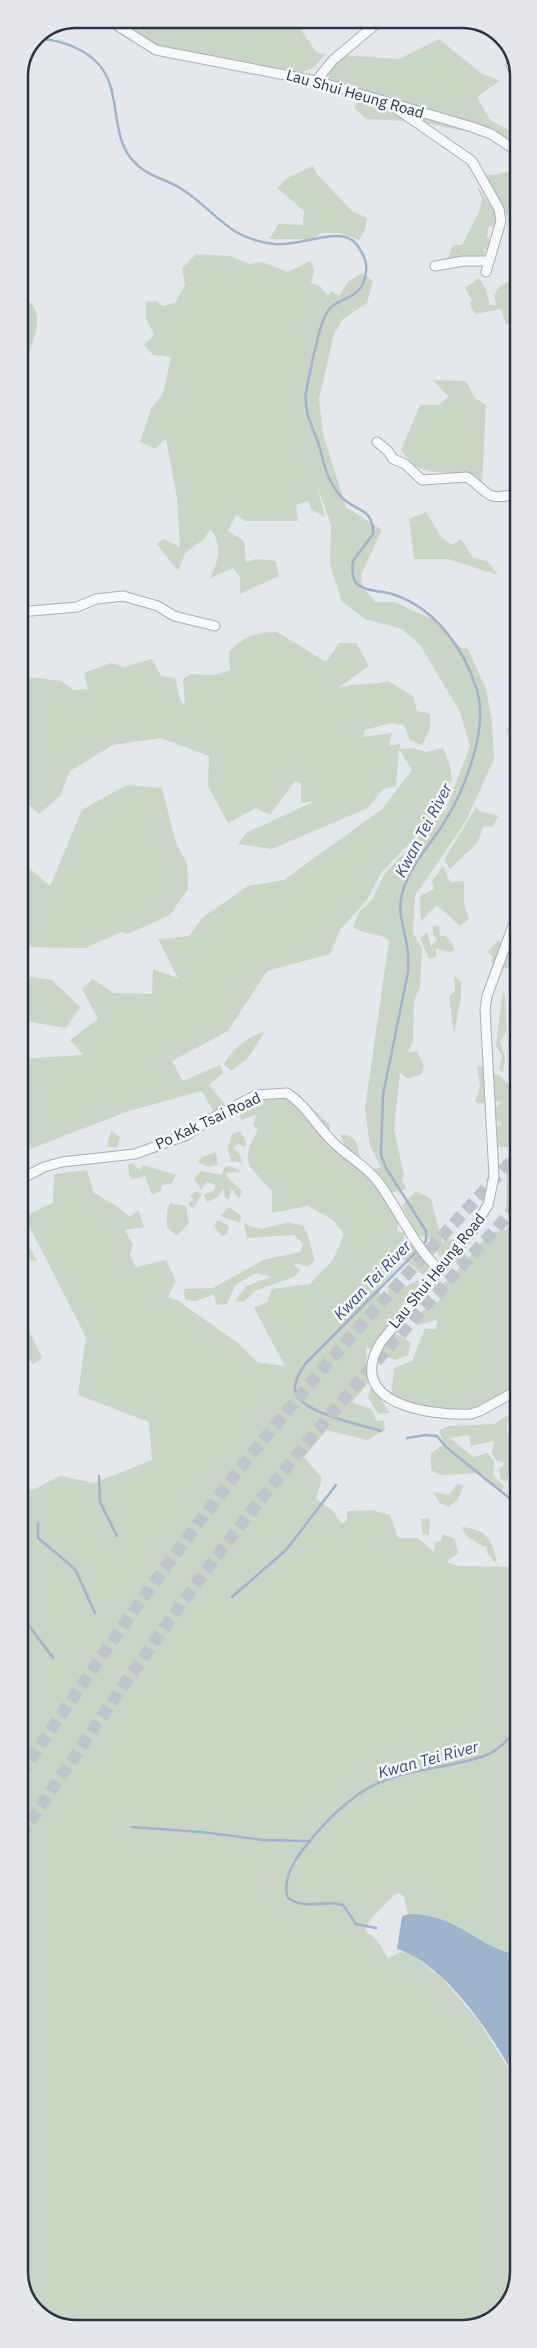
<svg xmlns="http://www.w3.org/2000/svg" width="537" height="2348" font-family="'IBM Plex Sans',sans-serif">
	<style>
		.green { fill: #c9d6c5 }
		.water { fill: #9fb4cc }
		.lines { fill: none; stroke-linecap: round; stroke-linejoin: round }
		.stream { stroke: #9fb4cc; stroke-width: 2.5 }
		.highway-tunnel { stroke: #bfc3cb; stroke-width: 12; stroke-dasharray: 12 6; stroke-linecap: butt }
		.minor-casing { stroke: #a9aeb7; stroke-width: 11 }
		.minor { stroke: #f7f8fa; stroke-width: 9 }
		.labels { text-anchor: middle; stroke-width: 5; stroke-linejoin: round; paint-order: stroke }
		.street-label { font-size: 15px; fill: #2b3445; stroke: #f4f6f9 }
		.water-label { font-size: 16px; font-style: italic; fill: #34527a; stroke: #f4f6f9 }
		.rim { fill: none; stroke: #2b3445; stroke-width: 2.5 }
	</style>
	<rect width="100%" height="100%" fill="#e4e7ec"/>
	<!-- green -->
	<path class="green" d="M109,19H316L299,27L317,53L326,54L313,68L296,75L170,48L133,37Z
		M439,39L481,73L500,81L477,97L490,120L517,135V148L484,135L420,122L366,119L354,107L361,93L329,84V65L341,55L399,59Z
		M313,166L316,173L352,211L367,218L365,230L359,240L339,233H322L312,239H269L279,224L303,225L304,211L277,188L289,177Z
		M517,170V213L503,215L487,175C499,175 507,172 517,170Z
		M477,186L499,218L497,225L488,227L487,238H489L491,246L488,250L485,249L484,257L446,262L453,245H462L479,212L482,200Z
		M196,254L231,256L249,264L262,262L288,272L310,261L314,270L311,283L320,286L328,296L331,291L339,296L349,281L362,273L373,281L367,303L343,319L334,334L319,399L323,434L346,507L382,530L361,575L362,586L375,602H395L434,620L459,647L468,649L486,689L492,721L494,759L466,821L415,896L413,933L422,948L420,987L414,1001L413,1041L408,1052L417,1051L424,1066L422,1074L408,1079L400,1072L394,1129L404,1175L402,1181L407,1189L390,1193L399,1215L397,1231L404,1233L405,1250L414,1240L421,1241L433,1257L434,1269L426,1277L404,1259L380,1286V1296L388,1304V1286L397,1290L419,1280V1290L403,1303L411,1314L395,1333L411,1343L408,1355L395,1360L366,1347L368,1383L352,1402L371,1409L377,1421H384L385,1430L368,1440L327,1430L304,1457L322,1478L316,1499L333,1511L342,1524L347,1520V1511L372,1510L390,1515L398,1538H418L434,1552L435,1543L441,1540L443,1534L455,1539L458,1553L447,1562L458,1566L518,1567V1955C477,1947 456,1913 409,1914L406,1908L404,1896L399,1893L394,1895L370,1920L365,1929L366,1932L377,1940L388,1958L400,1952L409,1953L442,1978L479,2021L518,2084V2273L504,2310L472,2328L69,2329L36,2313L20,2283L19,1489L33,1490L60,1476L94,1483L152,1460L149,1422L78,1395L86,1337L26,1220L28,1214L53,1203L54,1174L87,1170L94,1193L118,1207L130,1217L138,1210L144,1227L125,1230L133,1245L130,1255L136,1267L166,1260L176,1281L168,1297L177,1300L238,1343L257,1362L285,1366L254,1308L267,1302L272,1289L310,1284L333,1260L344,1234L333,1220L308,1206L272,1213V1191C248,1165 239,1163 258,1130L253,1125L256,1115L242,1120L237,1110L251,1094L299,1097L330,1125V1148L344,1144L340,1134C363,1137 354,1147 363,1162C365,1165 370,1167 372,1170L381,1167L370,1146L365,1109L389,940C377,932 368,936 353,927L358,913L372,900L385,873L446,809L470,746L460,712L420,645L402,629L365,619L342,602L330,564L331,525L316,482L325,517L312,510L308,501L296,505L298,521H246L236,515L228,531L244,541L246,562L256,559L276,561L279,576L240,594V577L233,568L209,579C219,562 223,544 210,529L203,540L185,553L178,571L157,544L164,539L180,547L177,498L166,439L155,449L140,442L151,409L163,394L171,357L153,355L144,345L154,335L146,318V302L157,301L162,306L175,303L185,285L182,268Z
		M517,256V328L512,324H506L501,309L475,314L470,305L472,300L465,288L479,278L486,290L490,305H496L494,295L500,286L510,281Z
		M19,294C24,295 24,297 28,300C44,315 35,332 30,351L19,357Z
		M433,380L466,381L475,398L486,405L482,485L467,474L433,472L415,467L401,450L420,405H439L449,397Z
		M426,512L442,538L452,545L461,539L473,558L487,561L498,575L448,559H414L409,519Z
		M277,632L326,662L339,643H356L369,666L338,688C358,682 370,686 388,681L413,696L417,711L430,714V729L422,745L410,740L404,725L391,723L365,730L363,737L392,733L389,746L400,744V749L413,748L426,752L443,748L450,765L452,779L426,826L381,873L367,900L340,930L330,954L267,971L228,1031L172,1061L183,1081L220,1065L223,1073L209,1085L228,1108L215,1113L201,1091L126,1112L30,1149L19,1151V1059L83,1055L70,1040L98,1019L82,989L93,979L113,993L152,994L153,969L178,978L158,939L189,936L203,917L248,886L284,880L382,809L412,770L399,749L396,786L383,789L368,808L272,849L238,844L246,833L315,801L301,803V784L295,781L270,815L256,808L228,823L208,786L209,756L160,738L113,745L70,771L60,796L39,814L23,800L19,801V688L28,677L61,681L74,690L88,689L84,673L111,663L124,667L152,659L161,676L175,678L180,700L185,706L183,679L190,674L214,675L230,670L229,652C246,635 254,633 277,632Z
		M518,718V750H515L506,730Z
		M126,785L162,788L176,843L187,864L188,889L170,915L128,934L121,932L86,948L19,947V859L50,886L82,810Z
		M476,807L482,812L499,816L492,827L484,826L477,843L450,869L444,860Z
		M443,866L450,882L464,881V904L469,919L460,926L437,905L421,921L420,896L434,889L432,881Z
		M439,925L440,936H446L452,943L455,950L449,952L436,948V957L429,959L420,938L427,932L431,946L437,939L434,936L432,927Z
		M497,941L518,945V974L513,967L501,969L491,962L493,957L488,952Z
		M19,975L52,980L80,1007L66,1028L19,1020Z
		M454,976L461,982V997L454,1034L449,996L455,991Z
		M518,989V1021L513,1022L515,992Z
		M503,991C508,1000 504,1019 507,1031L500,1041L505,1057L503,1073L499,1069L502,1056L496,1046Z
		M264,1033L247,1059L231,1071L224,1064C232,1050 249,1034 264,1033Z
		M477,1066L490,1067L491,1073L500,1076L510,1086V1105L518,1113V1127L511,1128L518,1140L508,1147H497L494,1127L502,1124L496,1120L495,1109L501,1102C491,1100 484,1105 475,1102L480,1087Z
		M111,1131L120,1137L117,1148L107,1146Z
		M240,1131L246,1141L245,1147L238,1144L233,1148L240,1154L242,1164L237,1161L231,1162L228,1148L232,1134Z
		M216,1152L218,1165L209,1167L198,1162L202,1157Z
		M507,1157H511L514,1169L511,1175L515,1184C510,1194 511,1204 506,1213Z
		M133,1163L139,1170L143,1165L176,1175L172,1183L161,1186V1191L152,1195L145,1176L133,1179L129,1175L128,1164Z
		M230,1166L242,1172L227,1173V1177L242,1191L239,1199L231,1188L229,1200L225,1198L223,1188L219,1196L207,1202L204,1195L214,1190L216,1185L207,1182L201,1190L194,1178L201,1171L221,1175L225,1167Z
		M416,1191L431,1199L443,1244L445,1239L460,1240L492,1201L494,1203L477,1234L466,1244L465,1253L468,1258L490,1233L506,1230L518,1219V1393L468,1414L405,1404L391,1396L394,1368L412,1361L425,1329H436L437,1320L418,1325L422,1311L440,1300L437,1290L464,1263L453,1261L445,1264L428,1237L418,1236L402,1206Z
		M195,1192L202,1193L194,1208L189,1206V1202L194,1200L190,1196Z
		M170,1203L186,1206L189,1223L177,1236L167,1227V1211Z
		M229,1207L241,1216L240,1223L220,1216Z
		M218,1220L229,1226L227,1235L221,1236L214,1225Z
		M288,1222L303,1226C310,1236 311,1249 315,1261L308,1266L293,1263L300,1271L294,1277L255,1291L244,1302L235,1301L246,1286L272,1277L256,1273L236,1284L227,1304L217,1305L214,1294L196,1301L185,1300L184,1289L213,1288L263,1260L300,1252L303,1244L294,1235L247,1238L244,1224L261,1229Z
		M19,1239L27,1241L37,1261L27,1260L19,1255Z
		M19,1309L42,1358L33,1364L19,1349Z
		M375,1375L381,1400L390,1413L378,1414L368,1397Z
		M518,1398V1421L507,1422V1433L516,1434L512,1446L518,1448V1458L515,1461L518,1464V1504L509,1498L514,1495L516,1479L510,1473L507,1481L501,1480L499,1469L505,1463L497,1461L492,1454L494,1441L471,1446L469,1435L450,1438L473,1457L488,1453L494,1462L493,1475L504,1486L502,1492L481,1473L440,1475L431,1470V1453L444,1444L439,1430L449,1426L494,1424L516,1411L508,1402Z
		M457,1484L463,1486L459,1498L449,1507L440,1503L433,1492L449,1495Z
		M430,1518L429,1535L423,1534L421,1519Z
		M462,1527C487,1529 493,1540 497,1564L487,1553V1547C476,1543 466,1539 462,1527Z"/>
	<!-- water -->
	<path class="water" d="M409,1914C456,1913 477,1947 518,1955V2084C496,2039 446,1964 397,1949L402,1916Z"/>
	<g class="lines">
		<!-- stream -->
		<path class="stream" d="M34,40C49,38 64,42 78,49C137,78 96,139 145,171C156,178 169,181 180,188C216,210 225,238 274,244C295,247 334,229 350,239C355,241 360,249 362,253C365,258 367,266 366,272C363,303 335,295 326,314C317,332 310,372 306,392C304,409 310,422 316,437C325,460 322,471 338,493C351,512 374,505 373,534L353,561C352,568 352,577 356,583C364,591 381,591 392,594C434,607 464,648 477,690C489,730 464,792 442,826C427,848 409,868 402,894C396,915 407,933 408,954C409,960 408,966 408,972L383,1095L381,1155L386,1168L426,1231V1241L422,1246
			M381,1431C362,1425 295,1412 295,1389C294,1380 301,1372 305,1364L418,1250
			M407,1438L425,1435L437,1436L446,1447L518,1505
			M99,1476L100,1502L117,1536
			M38,1523V1538L75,1569L95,1613
			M232,1597L286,1550L336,1485
			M19,1612L53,1658
			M132,1827L201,1832L263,1840L309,1841
			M376,1928L356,1924L343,1905C322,1899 307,1911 288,1898C282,1883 292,1864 301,1852C323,1823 353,1791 388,1779C420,1767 457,1767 489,1754C500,1749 509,1738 518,1729"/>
		<!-- highway-tunnel -->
		<path class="highway-tunnel" d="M20,1775C88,1675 157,1575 232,1479C321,1365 420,1260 518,1154
			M20,1836C99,1721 177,1604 265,1494C345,1394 431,1299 518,1205"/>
		<defs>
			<path id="minor" d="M107,19L156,50L316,81L472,127L491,134L517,151
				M513,58L511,65L517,76
				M316,81L333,60L382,19
				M397,109L472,161L499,209L501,221L486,272
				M435,266L464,261H489
				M377,442L388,451L393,459L405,464L422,480L467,477C492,494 484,501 517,494
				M19,612L77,607L96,599L123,596L158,606L174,616L215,626
				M518,912L487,996L485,1009L494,1176L488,1205L472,1231L381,1342C343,1404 430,1416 471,1414L480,1411L518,1390
				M19,1180L44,1167L62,1162L135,1154L187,1135L214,1117L256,1095L287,1093C306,1105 316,1125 331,1140C346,1156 366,1165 379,1183C400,1212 414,1246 440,1271"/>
		</defs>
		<!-- minor casing -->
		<use href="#minor" class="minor-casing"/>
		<!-- minor -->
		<use href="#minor" class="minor"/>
	</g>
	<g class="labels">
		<!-- street labels -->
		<g class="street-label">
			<text transform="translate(355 94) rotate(16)" y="5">Lau Shui Heung Road</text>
			<text transform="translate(208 1121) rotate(-25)" y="5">Po Kak Tsai Road</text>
			<text transform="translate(437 1271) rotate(-51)" y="5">Lau Shui Heung Road</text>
		</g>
		<!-- water labels -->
		<g class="water-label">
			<text transform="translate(423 830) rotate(-62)" y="6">Kwan Tei River</text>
			<text transform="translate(372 1280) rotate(-46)" y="6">Kwan Tei River</text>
			<text transform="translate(428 1759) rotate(-15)" y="6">Kwan Tei River</text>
		</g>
	</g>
	<!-- crop -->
	<path d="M0 0H537V2348H0ZM76 28H462A48 48 0 0 1 510 76V2272A48 48 0 0 1 462 2320H76A48 48 0 0 1 28 2272V76A48 48 0 0 1 76 28Z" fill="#e4e6eb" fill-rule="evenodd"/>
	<path class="rim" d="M76 28H462A48 48 0 0 1 510 76V2272A48 48 0 0 1 462 2320H76A48 48 0 0 1 28 2272V76A48 48 0 0 1 76 28Z"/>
</svg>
